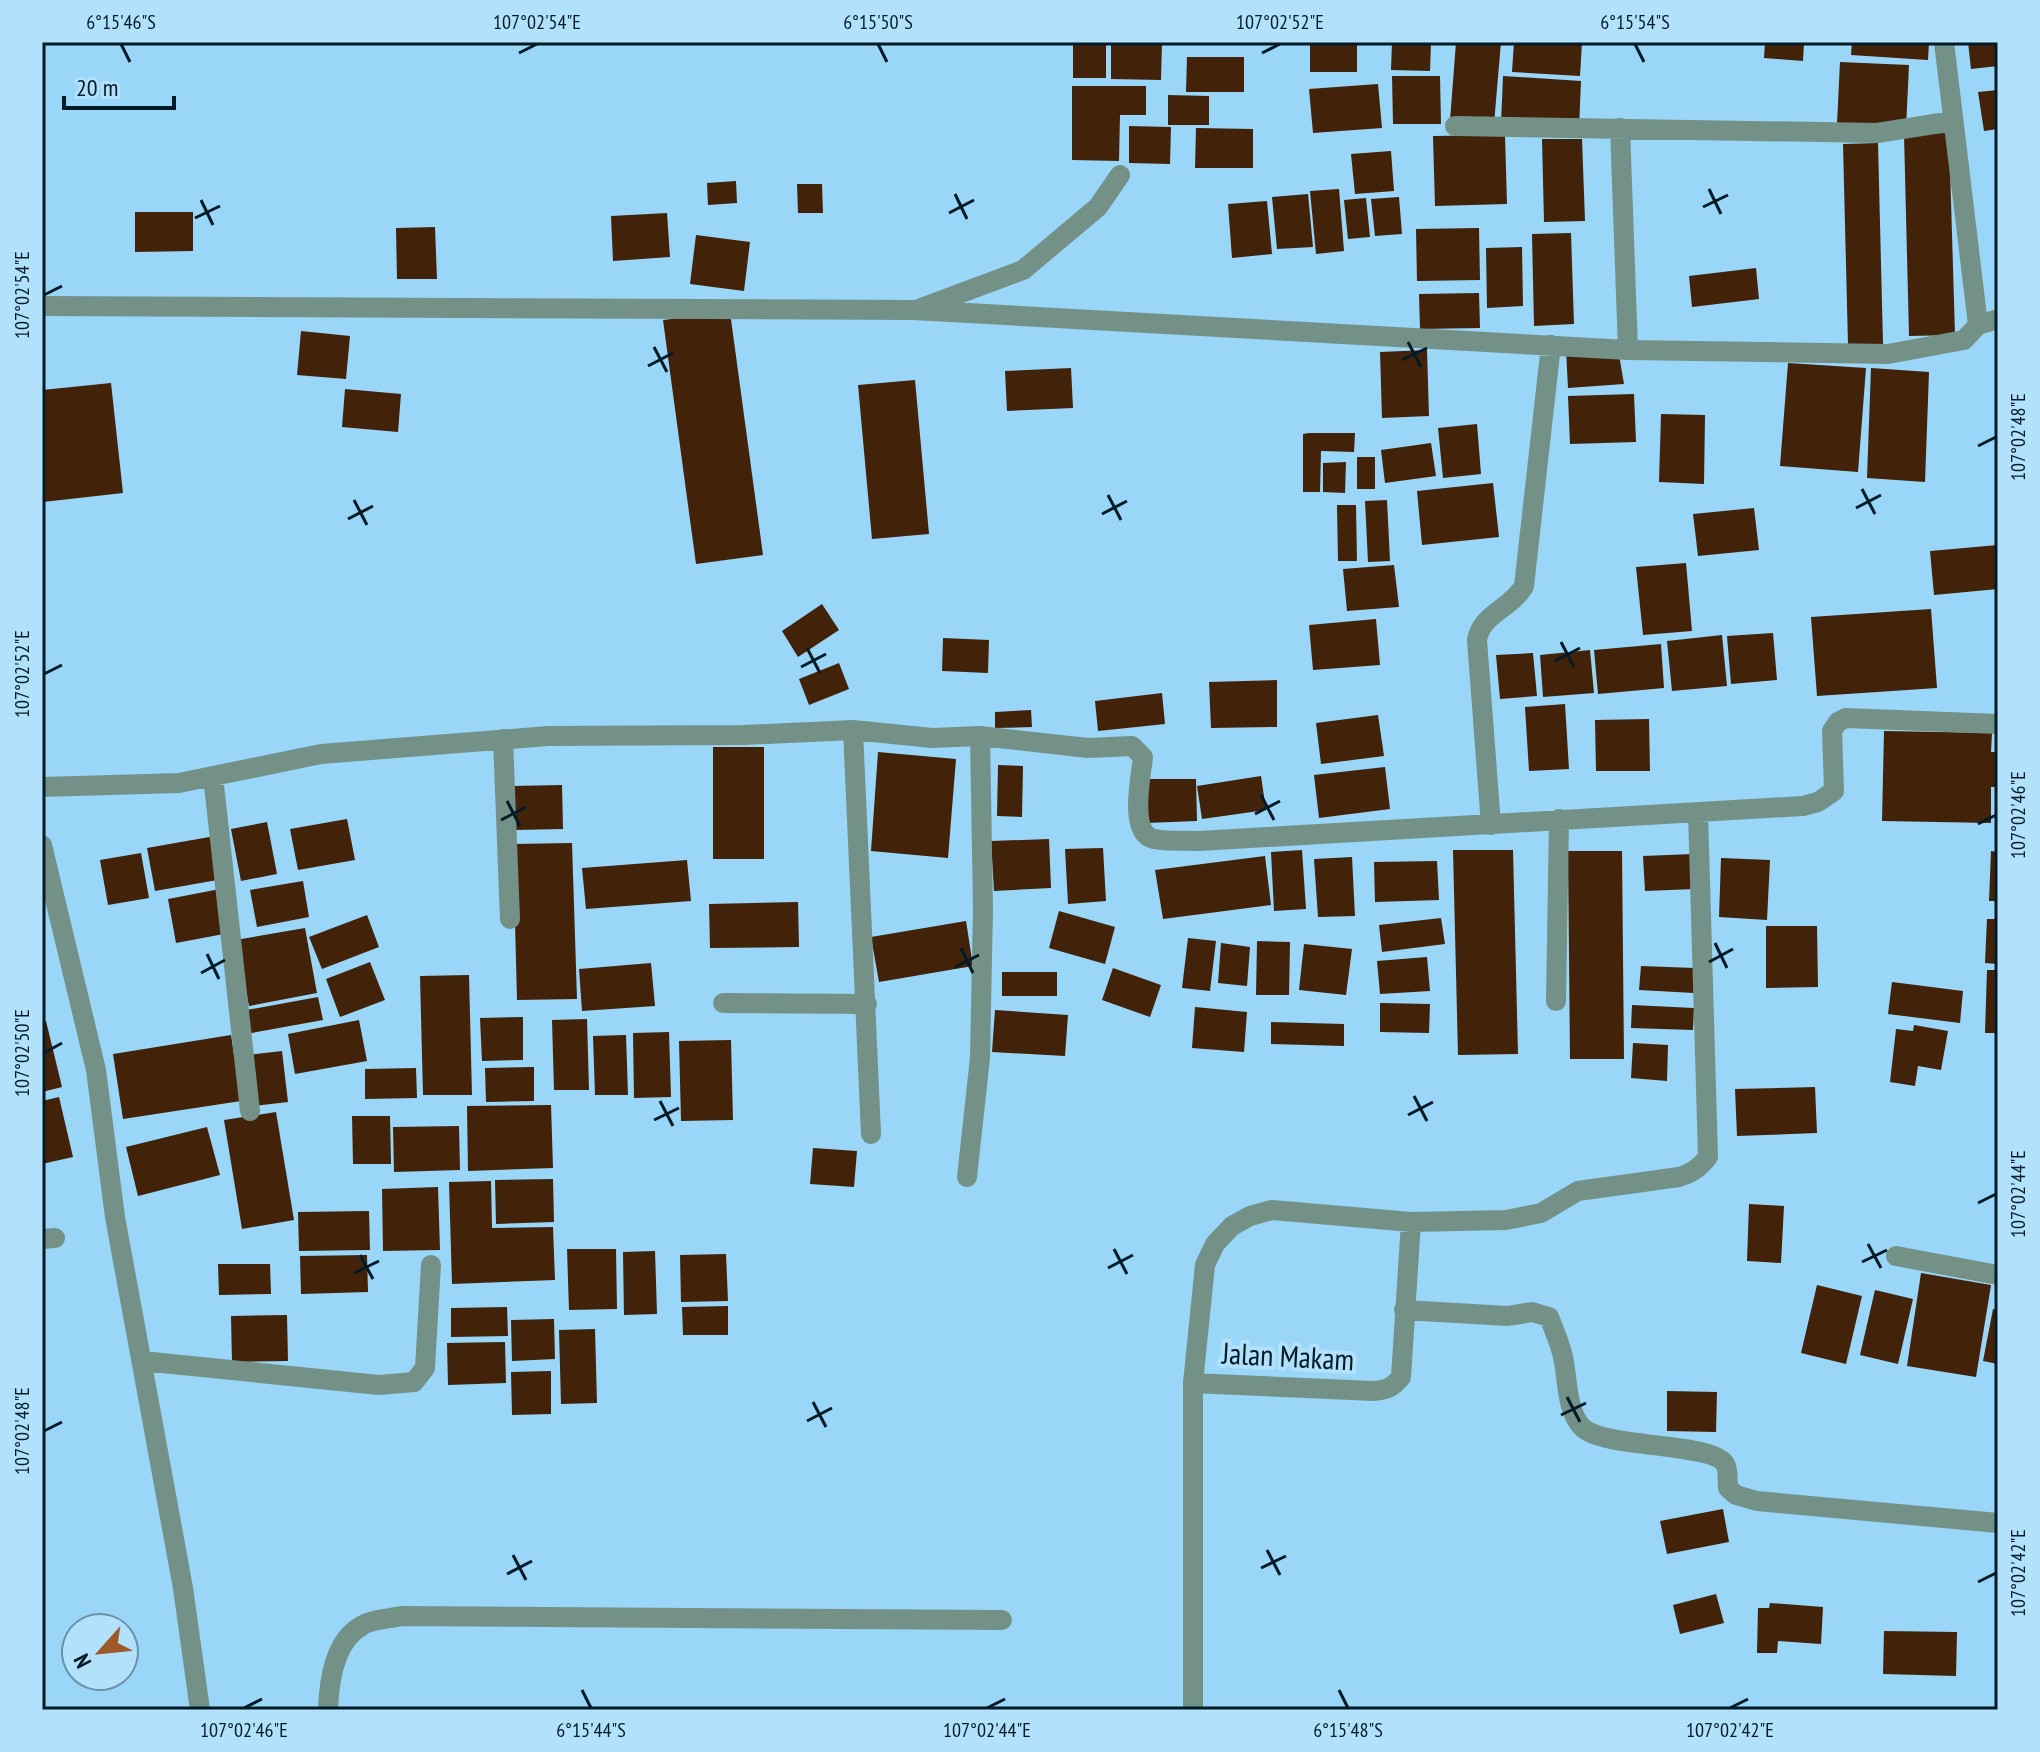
<svg xmlns="http://www.w3.org/2000/svg" width="2040" height="1752" font-family="'PT Sans Narrow',sans-serif">
	<style>
		.building { fill: #422209 }
		.lines { fill: none; stroke-linecap: round; stroke-linejoin: round }
		.lane { stroke: #749188; stroke-width: 20 }
		.street { stroke: #749188; stroke-width: 20 }
		.ticks { fill: none; stroke: #031b27; stroke-width: 3 }
		.labels { text-anchor: middle; stroke-width: 8; stroke-linejoin: round; paint-order: stroke }
		.street-label { font-size: 30px; fill: #031b27; stroke: #b2e1fc }
		.neatline { fill: none; stroke: #031b27; stroke-width: 3 }
		.ticks-label { font-size: 20px; text-anchor: middle; fill: #031b27 }
	</style>
	<rect width="100%" height="100%" fill="#9ad6f7"/>
	<!-- building -->
	<path class="building" d="M1073,42H1106V78H1073Z
		M1111,42H1162L1161,80L1111,79Z
		M1310,42H1357V72H1310Z
		M1392,42H1431L1430,71L1391,70Z
		M1456,42H1501L1494,124L1450,121Z
		M1514,42H1582L1580,76L1512,72Z
		M1765,42H1804L1803,61L1764,58Z
		M1852,42H1929L1928,60L1851,55Z
		M1968,42H1998V66L1971,69Z
		M1187,57H1244V92H1186Z
		M1840,62L1909,65L1906,128L1837,124Z
		M1392,76H1440L1441,124H1393Z
		M1503,76L1581,81L1579,128L1501,124Z
		M1378,84L1382,128L1313,133L1309,89Z
		M1072,86H1146V115H1120L1119,161L1072,160Z
		M1998,90V129L1984,131L1978,92Z
		M1168,95L1209,96V125H1168Z
		M1129,126L1171,127L1170,164L1129,163Z
		M1196,128L1253,129V168H1195Z
		M1949,133L1955,335L1909,336L1904,134Z
		M1505,135L1507,204L1435,206L1433,136Z
		M1542,139H1582L1585,221L1544,222Z
		M1878,143L1883,344L1848,345L1843,144Z
		M1391,151L1394,191L1355,194L1351,154Z
		M736,181L737,203L708,205L707,183Z
		M797,184H822L823,213H798Z
		M1339,189L1344,251L1316,254L1310,191Z
		M1308,194L1313,247L1277,249L1272,197Z
		M1399,197L1402,234L1375,236L1371,199Z
		M1366,198L1370,237L1348,239L1344,200Z
		M1267,201L1272,254L1232,258L1228,204Z
		M135,212H193V251L135,252Z
		M667,213L670,257L613,261L611,216Z
		M435,227L437,279H397L396,228Z
		M1479,228L1480,280L1417,281L1416,229Z
		M1571,233L1574,324L1534,326L1532,234Z
		M696,235L750,242L744,291L690,284Z
		M1522,247L1523,306L1487,308L1486,248Z
		M1756,268L1759,299L1692,307L1689,276Z
		M1479,293L1480,328L1420,329L1419,294Z
		M730,312L763,555L696,564L663,320Z
		M301,331L350,336L346,379L297,375Z
		M1427,350L1429,416L1382,418L1380,352Z
		M1566,350L1619,355L1624,384L1568,388Z
		M1788,363L1866,368L1858,472L1780,466Z
		M1071,368L1073,408L1007,411L1005,371Z
		M1871,368L1929,372L1925,482L1867,478Z
		M915,380L929,534L872,539L858,385Z
		M111,383L123,493L43,502L42,390Z
		M345,389L401,394L398,432L342,427Z
		M1634,394L1636,442L1570,444L1568,396Z
		M1661,414L1705,415L1704,484L1659,482Z
		M1477,424L1481,474L1443,478L1438,428Z
		M1309,433H1355L1354,452L1321,451L1320,492H1303V434Z
		M1431,443L1436,476L1385,483L1381,450Z
		M1357,457H1375V489H1357Z
		M1346,462L1345,493L1323,492V463Z
		M1493,483L1499,537L1422,545L1417,491Z
		M1387,500L1390,561L1368,562L1365,501Z
		M1337,505H1356L1357,561H1338Z
		M1754,508L1759,550L1698,556L1693,514Z
		M1998,545V589L1934,595L1930,551Z
		M1686,563L1692,631L1643,635L1636,567Z
		M1394,565L1399,607L1347,611L1343,569Z
		M822,604L839,630L798,657L782,631Z
		M1931,609L1937,688L1817,696L1811,617Z
		M1376,619L1380,665L1313,670L1309,625Z
		M1773,633L1777,680L1731,684L1727,636Z
		M1722,635L1727,686L1672,691L1667,641Z
		M943,638L989,640L988,673L942,671Z
		M1661,644L1664,688L1598,694L1594,650Z
		M1590,650L1594,693L1543,697L1540,655Z
		M1533,653L1537,696L1500,699L1496,655Z
		M839,663L849,689L809,705L799,679Z
		M1277,680V727L1211,728L1209,682Z
		M1162,693L1165,724L1098,731L1095,701Z
		M1565,704L1569,769L1529,771L1525,707Z
		M1031,710L1032,727L995,728V712Z
		M1378,715L1384,756L1321,764L1316,723Z
		M1649,719L1650,771H1596L1595,720Z
		M1884,731L1992,733L1991,752H1998V787H1991V823L1882,821Z
		M713,747H764V859H713Z
		M878,752L956,759L948,858L871,851Z
		M998,765L1023,766L1022,817L997,816Z
		M1385,767L1390,809L1319,818L1314,775Z
		M1261,776L1266,810L1202,819L1197,786Z
		M1145,779H1196L1197,821L1146,823Z
		M562,785L563,829L514,830L513,786Z
		M347,819L355,860L298,870L290,829Z
		M267,822L277,874L241,881L231,829Z
		M215,836L223,879L155,891L147,848Z
		M1049,839L1051,888L994,891L991,841Z
		M572,843L577,999L517,1000L513,844Z
		M1103,848L1106,901L1068,904L1065,849Z
		M1302,850L1306,909L1274,911L1271,852Z
		M1453,850H1513L1518,1054L1458,1055Z
		M1568,851H1622L1624,1059H1570Z
		M1991,851L1998,852V901H1989Z
		M141,853L149,898L108,905L100,860Z
		M1693,854L1695,889L1645,891L1643,856Z
		M1265,856L1271,905L1163,919L1155,870Z
		M1352,857L1355,916L1318,917L1314,859Z
		M1721,858L1770,860L1767,920L1719,917Z
		M687,860L691,901L586,909L582,868Z
		M1437,861L1439,900L1375,902L1374,862Z
		M303,881L309,917L257,927L250,890Z
		M220,889L229,933L176,943L168,899Z
		M798,902L799,947L710,948L709,904Z
		M1059,911L1115,927L1105,964L1049,948Z
		M367,915L379,947L322,969L309,937Z
		M1441,918L1445,944L1382,952L1379,925Z
		M1987,919H1998V964L1985,963Z
		M966,921L973,966L879,982L871,937Z
		M1766,926H1817L1818,987L1766,988Z
		M305,928L317,993L249,1006L236,940Z
		M1188,938L1216,941L1210,991L1182,988Z
		M1257,941L1290,942L1289,995H1256Z
		M1221,943L1250,947L1247,986L1218,983Z
		M1304,944L1352,949L1346,995L1299,990Z
		M1427,957L1430,991L1380,994L1377,961Z
		M370,962L385,1000L340,1017L326,979Z
		M651,963L655,1006L582,1011L579,969Z
		M1641,966L1695,968L1694,993L1639,990Z
		M1113,968L1161,985L1150,1017L1102,1000Z
		M1987,970H1998V1033H1985Z
		M1002,972H1057V996H1002Z
		M469,975L472,1095H423L420,976Z
		M1892,982L1963,991L1960,1023L1888,1014Z
		M318,997L323,1020L246,1034L241,1011Z
		M1380,1003L1430,1004L1429,1033L1380,1032Z
		M1632,1005L1694,1008L1693,1030L1631,1028Z
		M1195,1007L1247,1012L1244,1052L1192,1048Z
		M995,1010L1068,1015L1065,1056L992,1052Z
		M523,1017V1060L482,1061L480,1018Z
		M587,1019L589,1090H554L552,1020Z
		M359,1020L367,1061L295,1074L288,1034Z
		M42,1021H46L62,1087L42,1092Z
		M1271,1022L1344,1024V1046L1271,1044Z
		M1914,1025L1948,1031L1941,1070L1918,1066L1915,1086L1890,1082L1896,1029L1913,1031Z
		M669,1032L671,1097L634,1098L633,1033Z
		M231,1035L241,1101L123,1119L113,1054Z
		M626,1035L628,1095H595L593,1036Z
		M731,1040L733,1120L681,1121L679,1041Z
		M1633,1043L1668,1045L1667,1081L1631,1078Z
		M282,1051L288,1102L254,1106L248,1055Z
		M534,1067V1101L486,1102L485,1068Z
		M416,1068L417,1098L365,1099V1069Z
		M1815,1087L1817,1133L1737,1136L1735,1089Z
		M59,1097L73,1157L42,1164V1101Z
		M551,1105L553,1168L468,1171L467,1106Z
		M276,1112L294,1220L242,1229L224,1120Z
		M352,1116H390L391,1164H353Z
		M459,1126L460,1170L394,1172L393,1127Z
		M207,1127L220,1175L138,1196L126,1147Z
		M813,1148L857,1151L854,1187L810,1184Z
		M553,1179L554,1222L496,1224L495,1180Z
		M491,1181L492,1228L553,1227L555,1280L452,1284L449,1182Z
		M438,1187L440,1250L383,1251L382,1189Z
		M1749,1204L1784,1206L1781,1263L1747,1261Z
		M369,1211L370,1250L299,1251L298,1212Z
		M567,1249H616L617,1309L569,1310Z
		M655,1251L657,1314L624,1315L623,1252Z
		M726,1254L728,1301L681,1302L680,1255Z
		M367,1255L368,1292L301,1294L300,1256Z
		M218,1264H270L271,1294L219,1295Z
		M1921,1273L1991,1285L1976,1377L1907,1366Z
		M1817,1285L1862,1296L1846,1364L1801,1353Z
		M1875,1290L1913,1299L1898,1364L1860,1355Z
		M728,1306V1335H683L682,1307Z
		M507,1307L508,1336L451,1337V1308Z
		M1993,1309L1998,1310V1364L1983,1361Z
		M287,1315L288,1361L232,1362L231,1316Z
		M554,1319L555,1359L512,1361L511,1320Z
		M595,1329L597,1403L561,1404L559,1330Z
		M505,1342L506,1383L448,1385L447,1343Z
		M551,1371V1414L512,1415L511,1372Z
		M1667,1391L1717,1392L1716,1432L1667,1431Z
		M1723,1509L1729,1542L1667,1554L1660,1521Z
		M1716,1594L1724,1623L1680,1634L1673,1605Z
		M1770,1603L1823,1607L1821,1644L1778,1641L1777,1653H1757L1758,1608H1769Z
		M1884,1631L1957,1632L1956,1676L1883,1674Z"/>
	<g class="lines">
		<!-- lane -->
		<path class="lane" d="M42,1239L55,1238
			M328,1710C329,1681 334,1640 363,1625C373,1619 390,1619 401,1616L1002,1620"/>
		<!-- street -->
		<path class="street" d="M1944,42L1978,325
			M1455,126L1877,133L1953,121
			M1620,128L1628,350
			M42,306L914,310L1628,350L1888,354L1964,340L1978,325L1998,319
			M921,308L1023,270L1098,207L1120,175
			M853,730L871,1134
			M503,739L510,919
			M213,776L250,1111
			M42,787L179,783L321,754L548,736L743,735L853,730L932,738L980,736L1088,748L1132,746L1143,757C1141,777 1128,833 1154,839C1168,842 1185,840 1199,841L1803,806L1818,802L1834,791L1832,731L1838,722L1846,718L1998,724
			M1491,825L1477,640C1481,614 1511,609 1524,586L1551,345
			M42,845L96,1070L115,1217L183,1588L200,1710
			M1556,1001L1559,819
			M723,1003L867,1004
			M967,1177L980,1058L983,909L980,736
			M1896,1256L1998,1275
			M1404,1310L1508,1316L1532,1312L1549,1317C1554,1330 1560,1343 1563,1357C1568,1379 1566,1412 1583,1428C1607,1449 1712,1442 1725,1464C1729,1470 1727,1480 1728,1488L1736,1495L1757,1501L1998,1523
			M142,1361L379,1385L414,1382L425,1368L431,1265
			M1193,1383L1374,1391C1387,1390 1393,1387 1401,1377L1411,1222
			M1193,1710V1383L1205,1265L1215,1244L1232,1226L1250,1216L1272,1210L1411,1222L1506,1220L1541,1213L1578,1191L1679,1177C1692,1173 1699,1168 1708,1157L1698,813"/>
	</g>
	<!-- ticks -->
	<path class="ticks" d="M121,44L130,62M878,44L887,62M1635,44L1644,62M519,53L537,44M1262,53L1280,44M1709,189L1721,214M955,194L967,219M201,200L213,225M1703,207L1728,195M949,213L974,200M195,218L220,206M44,295L62,286M1408,342L1421,367M654,347L667,372M1402,360L1427,348M648,366L673,353M1978,446L1996,437M1862,489L1875,514M1108,495L1121,520M354,500L367,525M1856,508L1881,495M1102,514L1127,501M348,519L373,506M1561,642L1574,667M807,648L820,673M1555,661L1580,648M801,667L826,654M44,674L62,665M1261,795L1274,820M507,801L520,826M1255,814L1280,801M501,820L526,807M1978,824L1996,815M1715,943L1727,968M961,948L973,973M207,954L219,979M1709,962L1733,949M955,967L979,955M201,973L225,960M44,1053L62,1043M1414,1096L1427,1121M660,1101L673,1126M1408,1115L1433,1102M654,1120L679,1108M1978,1203L1996,1194M1868,1244L1881,1268M1114,1249L1127,1274M360,1255L373,1279M1862,1262L1887,1250M1108,1268L1133,1255M354,1273L379,1261M1567,1397L1580,1422M813,1402L826,1427M1561,1415L1586,1403M807,1421L832,1408M44,1431L62,1422M1267,1550L1280,1575M513,1555L526,1580M1261,1568L1286,1556M507,1574L532,1561M1978,1582L1996,1573M582,1690L591,1708M1339,1690L1348,1708M244,1708L262,1699M987,1708L1005,1699M1730,1708L1748,1699"/>
	<g class="labels">
		<!-- street labels -->
		<g class="street-label">
			<text transform="translate(1288 1357) rotate(3)" y="10">Jalan Makam</text>
		</g>
	</g>
	<!-- border -->
	<rect width="2040" height="1752" fill="none" stroke="#b2e1fc" stroke-width="88"/>
	<!-- north arrow -->
	<g transform="translate(100 1652) rotate(243)"><circle r="38" fill="#b2e1fc" stroke="#6c92a7" stroke-width="2"/>
	<path d="M0-6L14 30L0 20L-14 30Z" fill="#9c5929"/>
	<text y="-12" font-size="22" font-weight="bold" text-anchor="middle" fill="#031b27">N</text>
	</g>
	<!-- scale -->
	<path d="M64 96v12h110v-12" fill="none" stroke="#031b27" stroke-width="4"/>
	<text x="76" y="96" font-size="24" fill="#031b27" stroke="#b2e1fc" stroke-width="6" paint-order="stroke">20 m</text>
	<rect x="44" y="44" width="1952" height="1664" class="neatline"/>
	<g class="ticks-label">
		<text x="121" y="29">6°15'46"S</text>
		<text x="537" y="29">107°02'54"E</text>
		<text x="878" y="29">6°15'50"S</text>
		<text x="1280" y="29">107°02'52"E</text>
		<text x="1635" y="29">6°15'54"S</text>
		<text transform="translate(22 295) rotate(-90)" y="7">107°02'54"E</text>
		<text transform="translate(2018 437) rotate(-90)" y="7">107°02'48"E</text>
		<text transform="translate(22 674) rotate(-90)" y="7">107°02'52"E</text>
		<text transform="translate(2018 815) rotate(-90)" y="7">107°02'46"E</text>
		<text transform="translate(22 1053) rotate(-90)" y="7">107°02'50"E</text>
		<text transform="translate(2018 1194) rotate(-90)" y="7">107°02'44"E</text>
		<text transform="translate(22 1431) rotate(-90)" y="7">107°02'48"E</text>
		<text transform="translate(2018 1573) rotate(-90)" y="7">107°02'42"E</text>
		<text x="244" y="1737">107°02'46"E</text>
		<text x="591" y="1737">6°15'44"S</text>
		<text x="987" y="1737">107°02'44"E</text>
		<text x="1348" y="1737">6°15'48"S</text>
		<text x="1730" y="1737">107°02'42"E</text>
	</g>
</svg>
